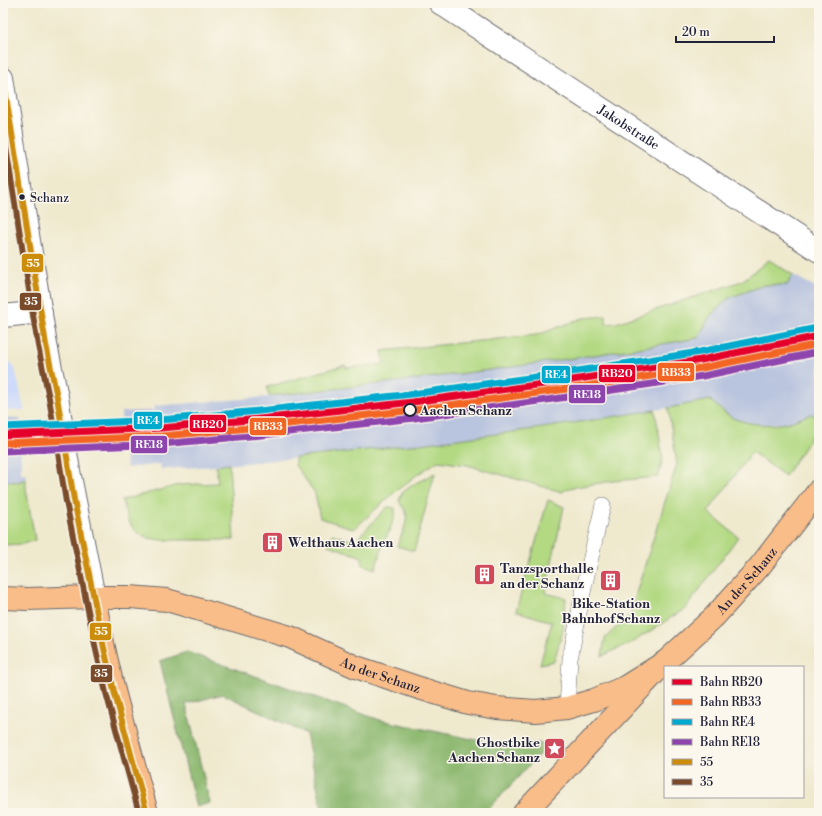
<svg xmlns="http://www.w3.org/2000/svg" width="822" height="816" font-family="'Libre Bodoni',serif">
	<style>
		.built { fill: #cedafa }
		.industrial { fill: #b9c4de }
		.green { fill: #b3d983; stroke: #6a7e5f }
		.forest { fill: #8eb971; stroke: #586e56 }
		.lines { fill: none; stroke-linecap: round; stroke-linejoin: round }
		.service-casing { stroke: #6a686e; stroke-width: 16 }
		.minor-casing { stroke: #6a686e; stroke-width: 24 }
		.tertiary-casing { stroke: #6a686e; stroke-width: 24 }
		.primary-casing { stroke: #6a686e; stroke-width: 24 }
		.service { stroke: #fff; stroke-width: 15 }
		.minor { stroke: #fff; stroke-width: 22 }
		.tertiary { stroke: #fff; stroke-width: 22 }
		.primary { stroke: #f8bd88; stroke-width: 22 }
		.bus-1-casing { stroke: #fbf7ec; stroke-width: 9 }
		.bus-2-casing { stroke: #fbf7ec; stroke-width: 9 }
		.bus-1 { stroke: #cc8c0c; stroke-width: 6 }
		.bus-2 { stroke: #7a4b2a; stroke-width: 6 }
		.rail-1-casing { stroke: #fbf7ec; stroke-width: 10 }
		.rail-2-casing { stroke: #fbf7ec; stroke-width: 10 }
		.rail-3-casing { stroke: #fbf7ec; stroke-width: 10 }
		.rail-4-casing { stroke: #fbf7ec; stroke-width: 10 }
		.rail-1 { stroke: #e4002b; stroke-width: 7 }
		.rail-2 { stroke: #f26522; stroke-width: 7 }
		.rail-3 { stroke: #00a9ce; stroke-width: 7 }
		.rail-4 { stroke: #8e44ad; stroke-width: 7 }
		.bus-dot { fill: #22223b; stroke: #fbf7ec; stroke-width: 1.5 }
		.stop-dot { fill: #fbf7ec; stroke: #22223b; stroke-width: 2 }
		.labels { text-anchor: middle; stroke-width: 3; stroke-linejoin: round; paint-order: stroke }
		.bus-label { font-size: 12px; fill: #22223b; stroke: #fbf7ec; text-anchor: start }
		.street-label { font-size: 13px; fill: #22223b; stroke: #fbf7ec }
		.stop-label { font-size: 13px; font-weight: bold; fill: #22223b; stroke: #fbf7ec; text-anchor: start }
		.poi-label { font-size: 13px; font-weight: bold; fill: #22223b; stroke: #fbf7ec; text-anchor: start }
		.line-badge { stroke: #fbf7ec; stroke-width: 1.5 }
		.badge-label { font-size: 11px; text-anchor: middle; font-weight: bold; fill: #fff }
	</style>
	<rect width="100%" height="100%" fill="#fbf7ec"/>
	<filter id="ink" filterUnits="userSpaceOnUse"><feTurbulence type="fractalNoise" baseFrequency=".025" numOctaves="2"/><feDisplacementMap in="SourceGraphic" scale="8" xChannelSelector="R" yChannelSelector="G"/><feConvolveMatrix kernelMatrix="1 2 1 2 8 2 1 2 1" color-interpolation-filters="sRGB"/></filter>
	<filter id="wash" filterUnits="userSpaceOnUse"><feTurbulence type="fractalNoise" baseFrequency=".012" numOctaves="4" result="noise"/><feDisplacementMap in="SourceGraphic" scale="16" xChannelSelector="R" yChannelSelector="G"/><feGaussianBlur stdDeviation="0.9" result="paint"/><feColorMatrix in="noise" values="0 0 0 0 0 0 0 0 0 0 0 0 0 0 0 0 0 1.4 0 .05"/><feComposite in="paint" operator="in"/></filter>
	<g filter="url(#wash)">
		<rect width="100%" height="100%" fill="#efe9ce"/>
		<!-- built -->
		<path class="built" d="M3,357L6,358L13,365L16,373L24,410L3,411Z"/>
		<!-- industrial -->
		<path class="industrial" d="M793,275L819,289V419L811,414L794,421L784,423L761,424L734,419L709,400L668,408L542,428L363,451L216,466L161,469L160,464L127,468L124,451L121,412L154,410V406L267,397L358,387L533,364L698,338L710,316L729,298L764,285H787Z
			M3,418H20L21,473H27L26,479L18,482L4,481L3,480Z"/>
		<!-- green -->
		<path class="green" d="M769,260L793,275L787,285H764L729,298L710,316L698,338C556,363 412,381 269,396L267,387L345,365L346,368L384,364L382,351L537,335L583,318L606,316V324L616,323L742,281Z
			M710,400C717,406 726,415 735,419C751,425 777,427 793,421C799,419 805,416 811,414L819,419V425L785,476L752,452L708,512L738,537L686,608L633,642L602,656L605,638L631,614L637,590L677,464L668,408Z
			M655,410L663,459L658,477L613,481L569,488L562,492L467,465L438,461L418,474L396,491L354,529L349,527L320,518L315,493L295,465V458L428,443L542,428Z
			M229,464L234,540H161C154,539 145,538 139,534C129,527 125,512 122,500L179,485L218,483L216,466Z
			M435,473L414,551L397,546C400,538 409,521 406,512C405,508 401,505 399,501L402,493L412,485Z
			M26,479V489L35,540L23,544L3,545V480H4V481L18,482Z
			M548,500L564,507L545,593L566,598L563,630L554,661L540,664L552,622L516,611Z
			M389,507L395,508V516L384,543L375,569L361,564L363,558L357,555L328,545L332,534L357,542L359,537L386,508Z"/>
		<!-- forest -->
		<path class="forest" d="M187,652L380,720L496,744L550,743L485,813H323L306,734L223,694L186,704L210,803L196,807L160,661Z"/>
	</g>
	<g filter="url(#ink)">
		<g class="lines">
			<defs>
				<path id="service" d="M567,708L570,659L583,592L603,505"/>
				<path id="minor" d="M3,316L41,312"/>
				<g id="tertiary">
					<path id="s1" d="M440,3L819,251"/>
					<path d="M3,78L21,192L46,345L57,397L69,471L94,597"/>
				</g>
				<g id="primary">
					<path d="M94,597L104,648L114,691L147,813"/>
					<path id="s2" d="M3,598L27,599L94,597H130L167,600L290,637L356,667L422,689L468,703L497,708L535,711L567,708L594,700L625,687L665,662"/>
					<path id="s3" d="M524,813L665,662L714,617L760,566L819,490"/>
				</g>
			</defs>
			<!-- service casing -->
			<use href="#service" class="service-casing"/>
			<!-- minor casing -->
			<use href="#minor" class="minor-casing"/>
			<!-- tertiary casing -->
			<use href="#tertiary" class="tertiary-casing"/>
			<!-- primary casing -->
			<use href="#primary" class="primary-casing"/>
			<!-- service -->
			<use href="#service" class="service"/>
			<!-- minor -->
			<use href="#minor" class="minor"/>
			<!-- tertiary -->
			<use href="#tertiary" class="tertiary"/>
			<!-- primary -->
			<use href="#primary" class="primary"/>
			<defs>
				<path id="bus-1" d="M3,78L46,345L57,397L74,500L104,648L114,691L147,813"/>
				<path id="bus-2" d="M3,129L38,346L49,398L66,502L96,650L106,693L139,813"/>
			</defs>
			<!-- bus-1 casing -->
			<use href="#bus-1" class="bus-1-casing"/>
			<!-- bus-2 casing -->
			<use href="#bus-2" class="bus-2-casing"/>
			<!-- bus-1 -->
			<use href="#bus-1" class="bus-1"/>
			<!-- bus-2 -->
			<use href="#bus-2" class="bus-2"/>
			<defs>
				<path id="rail-1" d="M3,435L161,428L260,419L413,402L566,381L701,360L819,336"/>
				<path id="rail-2" d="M3,443L162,436L261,427L414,410L567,389L702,368L819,344"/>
				<path id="rail-3" d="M3,427L160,420L259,411L412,394L565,373L700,352L817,328"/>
				<path id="rail-4" d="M4,451L162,444L262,435L415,418L568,397L703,376L819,352"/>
			</defs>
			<!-- rail-1 casing -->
			<use href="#rail-1" class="rail-1-casing"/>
			<!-- rail-2 casing -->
			<use href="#rail-2" class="rail-2-casing"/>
			<!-- rail-3 casing -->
			<use href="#rail-3" class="rail-3-casing"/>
			<!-- rail-4 casing -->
			<use href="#rail-4" class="rail-4-casing"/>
			<!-- rail-1 -->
			<use href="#rail-1" class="rail-1"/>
			<!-- rail-2 -->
			<use href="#rail-2" class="rail-2"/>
			<!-- rail-3 -->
			<use href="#rail-3" class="rail-3"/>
			<!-- rail-4 -->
			<use href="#rail-4" class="rail-4"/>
		</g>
	</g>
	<!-- icons -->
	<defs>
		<symbol id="building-square" viewBox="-11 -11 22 22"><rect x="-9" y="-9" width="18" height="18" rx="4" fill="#d1495b" stroke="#fbf7ec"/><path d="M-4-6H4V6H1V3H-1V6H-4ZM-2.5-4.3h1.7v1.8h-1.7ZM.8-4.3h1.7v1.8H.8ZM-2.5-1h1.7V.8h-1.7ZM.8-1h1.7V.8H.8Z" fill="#fff"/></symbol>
		<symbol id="sight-square" viewBox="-11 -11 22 22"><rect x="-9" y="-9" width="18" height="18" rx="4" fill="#d1495b" stroke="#fbf7ec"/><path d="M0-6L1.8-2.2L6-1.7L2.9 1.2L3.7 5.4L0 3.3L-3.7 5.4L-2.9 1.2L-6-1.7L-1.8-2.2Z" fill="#fff"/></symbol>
	</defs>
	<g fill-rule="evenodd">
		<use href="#building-square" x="260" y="530" width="25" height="25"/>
		<use href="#building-square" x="472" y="562" width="25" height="25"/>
		<use href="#building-square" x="598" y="568" width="25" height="25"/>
		<use href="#sight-square" x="542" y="736" width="25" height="25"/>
	</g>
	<!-- markers -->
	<circle class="bus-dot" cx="22" cy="197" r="3.5"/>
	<circle class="stop-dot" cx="410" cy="410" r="6"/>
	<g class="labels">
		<!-- bus labels -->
		<g class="bus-label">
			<text x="30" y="202">Schanz</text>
		</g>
		<!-- street labels -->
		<g class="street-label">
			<text dy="5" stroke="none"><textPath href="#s1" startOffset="226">Jakobstraße</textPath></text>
			<text dy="5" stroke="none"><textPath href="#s3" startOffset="322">An der Schanz</textPath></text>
			<text dy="5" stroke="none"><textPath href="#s2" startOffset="391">An der Schanz</textPath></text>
		</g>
		<!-- stop labels -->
		<g class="stop-label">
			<text x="420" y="415">Aachen Schanz</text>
		</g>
		<!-- poi labels -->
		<g class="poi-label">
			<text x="288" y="547">Welthaus Aachen</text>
			<text x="500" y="573">Tanzsporthalle<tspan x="500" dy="15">an der Schanz</tspan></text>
			<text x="611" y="608" text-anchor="middle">Bike-Station<tspan x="611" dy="15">Bahnhof Schanz</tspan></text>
			<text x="540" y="747" text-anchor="end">Ghostbike<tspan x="540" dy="15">Aachen Schanz</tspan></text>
		</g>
	</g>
	<g class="line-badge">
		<rect x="21" y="253" width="23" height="20" rx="4" fill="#cc8c0c"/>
		<rect x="19" y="292" width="23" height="19" rx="4" fill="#7a4b2a"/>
		<rect x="657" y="362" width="38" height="20" rx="4" fill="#f26522"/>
		<rect x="598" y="364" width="38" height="19" rx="4" fill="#e4002b"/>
		<rect x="541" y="365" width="30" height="19" rx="4" fill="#00a9ce"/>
		<rect x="568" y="384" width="38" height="20" rx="4" fill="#8e44ad"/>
		<rect x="133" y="411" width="30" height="19" rx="4" fill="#00a9ce"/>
		<rect x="189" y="414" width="38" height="19" rx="4" fill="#e4002b"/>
		<rect x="249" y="417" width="38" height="19" rx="4" fill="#f26522"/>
		<rect x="130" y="435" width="38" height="19" rx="4" fill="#8e44ad"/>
		<rect x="89" y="622" width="23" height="19" rx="4" fill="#cc8c0c"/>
		<rect x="90" y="664" width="23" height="19" rx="4" fill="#7a4b2a"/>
	</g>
	<g class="badge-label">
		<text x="33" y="267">55</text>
		<text x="31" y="305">35</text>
		<text x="676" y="376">RB33</text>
		<text x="617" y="377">RB20</text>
		<text x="556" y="378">RE4</text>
		<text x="587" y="398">RE18</text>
		<text x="148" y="424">RE4</text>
		<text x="208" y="428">RB20</text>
		<text x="268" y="430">RB33</text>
		<text x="149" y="448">RE18</text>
		<text x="101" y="635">55</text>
		<text x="101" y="677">35</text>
	</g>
	<!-- margin -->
	<rect width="822" height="816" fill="none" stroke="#fbf7ec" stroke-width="16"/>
	<!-- legend -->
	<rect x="664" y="666" width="140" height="132" fill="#fbf7ec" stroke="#a4a2a5"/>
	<rect x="672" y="679" width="20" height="6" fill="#e4002b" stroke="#a4a2a5"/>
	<text x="700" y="686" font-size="12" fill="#22223b">Bahn RB20</text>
	<rect x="672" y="699" width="20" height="6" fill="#f26522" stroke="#a4a2a5"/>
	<text x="700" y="706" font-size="12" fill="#22223b">Bahn RB33</text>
	<rect x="672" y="719" width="20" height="6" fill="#00a9ce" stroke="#a4a2a5"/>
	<text x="700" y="726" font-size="12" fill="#22223b">Bahn RE4</text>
	<rect x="672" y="739" width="20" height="6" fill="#8e44ad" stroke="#a4a2a5"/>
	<text x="700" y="746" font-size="12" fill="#22223b">Bahn RE18</text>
	<rect x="672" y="759" width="20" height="6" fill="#cc8c0c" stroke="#a4a2a5"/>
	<text x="700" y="766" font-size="12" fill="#22223b">55</text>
	<rect x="672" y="779" width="20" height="6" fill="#7a4b2a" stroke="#a4a2a5"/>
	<text x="700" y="786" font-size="12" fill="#22223b">35</text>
	<!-- scale -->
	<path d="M676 36v6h98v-6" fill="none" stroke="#22223b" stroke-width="2"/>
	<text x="682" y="36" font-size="12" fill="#22223b" stroke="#fbf7ec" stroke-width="3" paint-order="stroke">20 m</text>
</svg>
